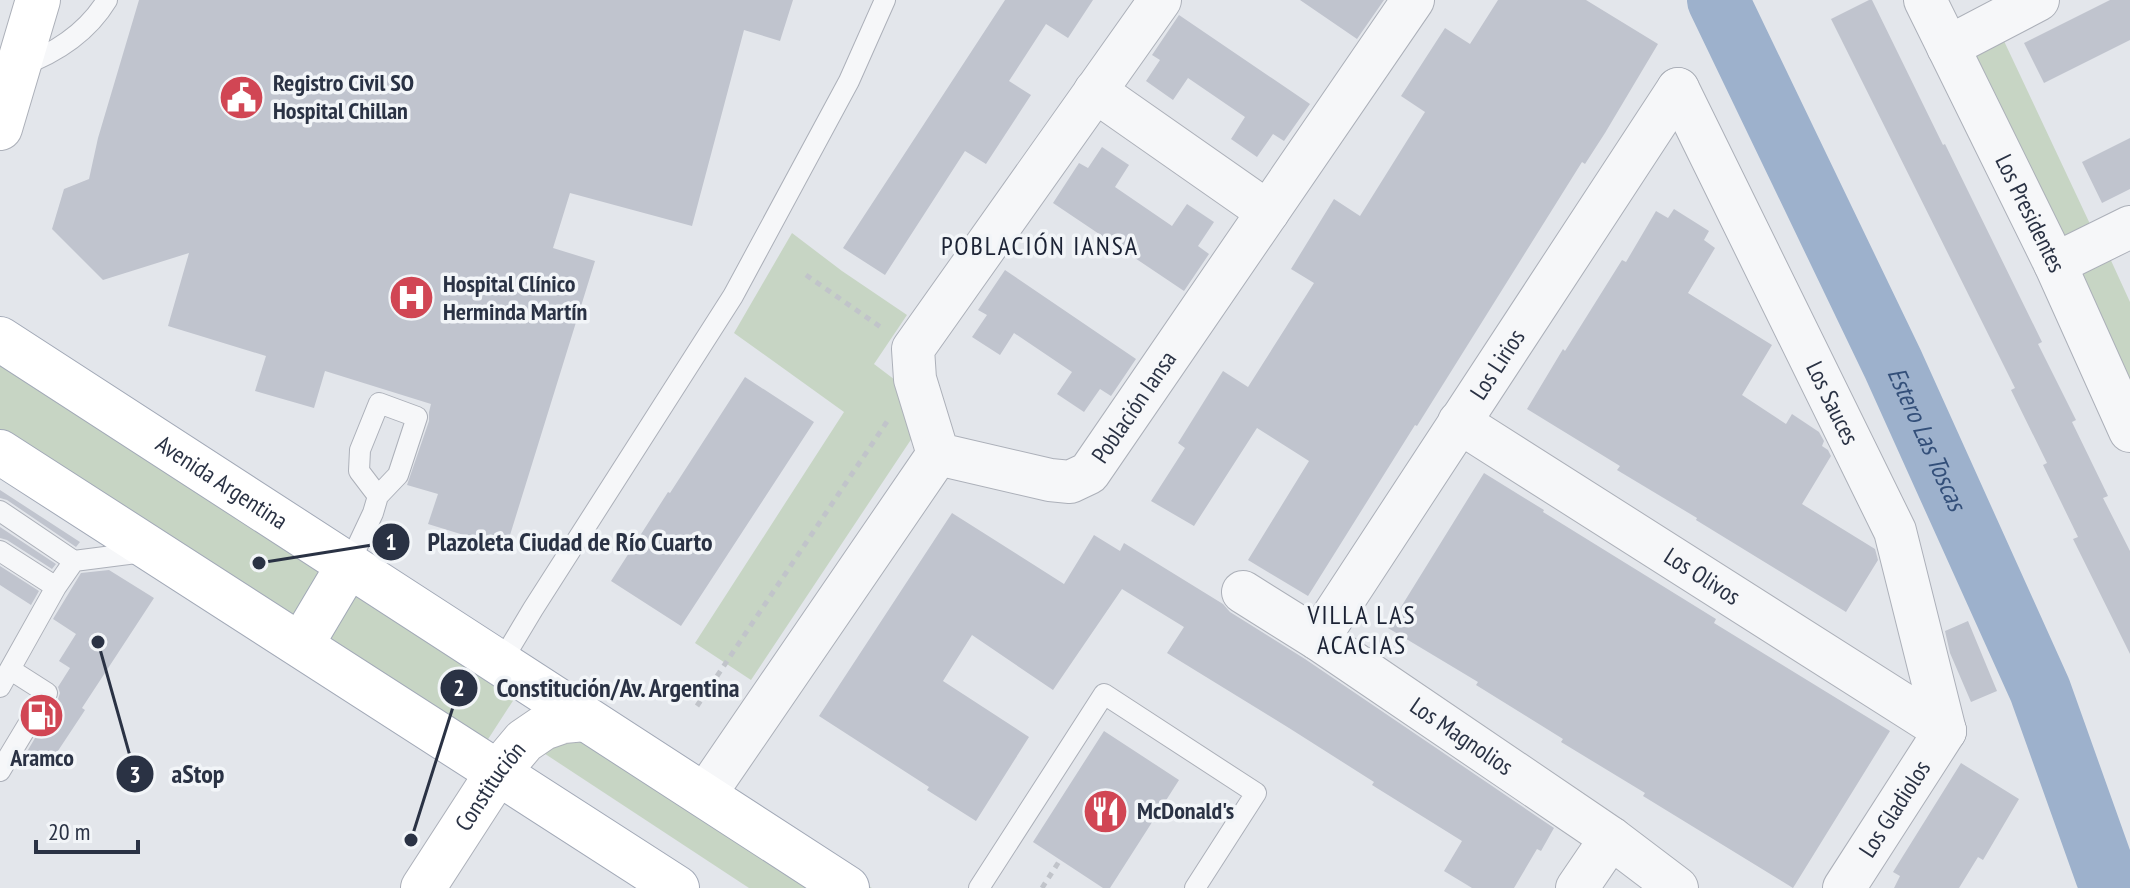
<svg xmlns="http://www.w3.org/2000/svg" width="2130" height="888" font-family="'PT Sans Narrow',sans-serif">
	<style>
		.green { fill: #c7d5c4 }
		.lines { fill: none; stroke-linecap: round; stroke-linejoin: round }
		.river { stroke: #9db1cc; stroke-width: 62 }
		.building { fill: #c0c4ce }
		.lane-casing { stroke: #acb0b9; stroke-width: 22 }
		.street-casing { stroke: #acb0b9; stroke-width: 44 }
		.secondary-casing { stroke: #acb0b9; stroke-width: 46 }
		.primary-casing { stroke: #a2a9b7; stroke-width: 46 }
		.path { stroke: #c1c4ca; stroke-width: 5; stroke-dasharray: 6 6; stroke-linecap: butt }
		.lane { stroke: #f6f7f9; stroke-width: 20 }
		.street { stroke: #f6f7f9; stroke-width: 42 }
		.secondary { stroke: #fff; stroke-width: 44 }
		.primary { stroke: #fff; stroke-width: 44 }
		.labels { text-anchor: middle; stroke-width: 7; stroke-linejoin: round; paint-order: stroke }
		.poi-label { font-size: 24px; font-weight: bold; fill: #2a3244; stroke: #f2f5f8; text-anchor: start }
		.street-label { font-size: 24px; fill: #2a3244; stroke: #f2f5f8 }
		.neighbourhood-label { font-size: 26px; letter-spacing: 2px; fill: #1c2335; stroke: #f2f5f8 }
		.water-label { font-size: 26px; font-style: italic; fill: #334f79; stroke: #f2f5f8 }
		.leader { fill: none; stroke: #2a3244; stroke-width: 3 }
		.callout-dot { fill: #2a3244; stroke: #f2f5f8; stroke-width: 3 }
		.mark-label { font-size: 24px; text-anchor: middle; font-weight: bold; fill: #fff }
		.callout-label { font-size: 26px; text-anchor: middle; font-weight: bold; fill: #2a3244; stroke: #f2f5f8; stroke-width: 7; stroke-linejoin: round; paint-order: stroke }
	</style>
	<rect width="100%" height="100%" fill="#e3e6eb"/>
	<!-- green -->
	<path class="green" d="M2004,41L2090,224L2060,239L1974,55Z
		M792,233L842,271L907,315L874,364L932,408L751,680L695,643L844,412L734,333Z
		M2108,254L2130,302V382L2078,270Z
		M0,356L518,693L483,747L0,433Z
		M563,690L872,888H749L527,742Z"/>
	<g class="lines">
		<!-- river -->
		<path class="river" id="s1" d="M1718,0L1893,364L2040,690L2106,875L2113,888"/>
	</g>
	<!-- building -->
	<path class="building" d="M139,0H793L780,41L744,30L692,226L570,193L553,248L595,261L506,548L428,524L438,494L407,485L429,421V412L431,404L325,371L314,408L255,391L266,356L168,326L189,253L103,280L52,229L64,189L89,179L98,138Z
		M1005,0H1093L1068,38L1046,24L1009,81L1031,95L986,164L965,151L885,275L843,248Z
		M1300,0H1384L1357,39Z
		M1498,0H1586L1658,44L1605,133L1585,164L1582,162L1417,426L1415,425L1308,596L1248,560L1309,461L1257,428L1194,526L1151,501L1185,448L1178,443L1223,371L1248,387L1314,283L1291,269L1334,199L1360,216L1425,112L1401,96L1445,28L1470,44Z
		M1869,0H1872L1943,145L1945,144L2042,342L2038,344L2076,420L2072,422L2108,496L2103,498L2130,551V654L2073,539L2078,537L2043,465L2047,463L2011,390L2015,388L1831,19Z
		M2110,0H2130V40L2044,83L2024,43Z
		M1179,15L1310,104L1284,141L1273,134L1257,157L1231,139L1245,117L1188,78L1173,100L1146,81L1160,60L1152,55Z
		M2130,138V189L2102,203L2082,162Z
		M1102,147L1129,165L1115,187L1172,226L1187,204L1214,222L1198,246L1209,254L1184,291L1053,203L1079,163L1088,168Z
		M1674,209L1709,231L1704,240L1715,248L1688,293L1772,345L1742,395L1786,424L1792,414L1819,432L1824,441L1822,446L1828,450L1831,456L1802,504L1875,549L1878,560L1846,612L1696,520L1697,518L1617,470L1620,466L1527,409L1563,349L1565,351L1622,260L1626,262L1656,211L1668,218Z
		M1005,270L1136,359L1111,396L1100,389L1084,412L1057,394L1072,372L1014,333L1000,355L972,337L987,315L978,310Z
		M745,377L814,422L681,626L611,581L668,492L670,493Z
		M1484,473L1544,510L1543,512L1716,619L1714,623L1890,731L1793,888L1643,796L1645,793L1561,742L1563,739L1476,685L1478,682L1388,628Z
		M0,490L80,542L76,547L7,500L0,498Z
		M952,513L1064,584L1094,535L1120,551L1124,543L1223,604L1230,612L1305,659L1554,828L1541,851L1537,849L1514,888H1472L1444,871L1462,841L1372,785L1374,782L1289,728L1167,653L1184,627L1122,589L1053,690L972,635L943,681L1029,737L976,821L927,790L929,787L819,716Z
		M0,527L56,564L52,569L7,540L0,538Z
		M0,566L39,591L31,605L0,585Z
		M109,570L154,598L82,708L85,710L46,769L25,755L58,699L60,693L58,687L70,668L59,661L76,634L53,619L81,573Z
		M1968,621L1997,691L1971,702L1950,653L1945,631Z
		M1104,731L1179,780L1110,888H1103L1033,842Z
		M1961,763L2019,799L1983,860L1978,857L1959,888H1894L1900,876L1893,872Z"/>
	<g class="lines">
		<defs>
			<path id="lane" d="M18,67C54,54 87,33 107,0
				M0,511L74,561L144,552
				M0,551L56,587L74,561
				M348,566L373,513L378,496L398,475L417,417L379,403L360,450L359,471L378,496
				M500,664L533,609L733,296L849,81L885,0
				M0,687L56,587
				M0,771L47,693L11,670
				M979,888L1104,694L1256,793L1195,888"/>
			<g id="street">
				<path id="s2" d="M1160,0L913,349L915,379L938,454L1050,480L1070,482L1089,473L1413,0"/>
				<path id="s3" d="M1925,0L2055,264L2130,431"/>
				<path d="M1948,47L2038,0"/>
				<path id="s4" d="M1678,89L1895,531L1945,731"/>
				<path d="M1095,91L1268,212"/>
				<path d="M2055,264L2130,227"/>
				<path id="s5" d="M1459,422L1945,731"/>
				<path id="s6" d="M1243,592L1318,639L1611,838L1677,888"/>
				<path id="s7" d="M1318,639L1678,89"/>
				<path d="M704,796L938,454"/>
				<path d="M1577,888L1611,838"/>
				<path id="s8" d="M1844,888L1945,731"/>
			</g>
			<g id="secondary">
				<path d="M0,128L38,0"/>
				<path id="s9" d="M423,888L498,772L524,741L543,728L563,721L585,719"/>
			</g>
			<g id="primary">
				<path id="s10" d="M0,339L847,888"/>
				<path d="M0,452L677,888"/>
				<path d="M301,645L348,566"/>
			</g>
		</defs>
		<!-- lane casing -->
		<use href="#lane" class="lane-casing"/>
		<!-- street casing -->
		<use href="#street" class="street-casing"/>
		<!-- secondary casing -->
		<use href="#secondary" class="secondary-casing"/>
		<!-- primary casing -->
		<use href="#primary" class="primary-casing"/>
		<!-- path -->
		<path class="path" d="M806,275L882,328
			M697,706L888,420
			M1042,888L1060,860"/>
		<!-- lane -->
		<use href="#lane" class="lane"/>
		<!-- street -->
		<use href="#street" class="street"/>
		<!-- secondary -->
		<use href="#secondary" class="secondary"/>
		<!-- primary -->
		<use href="#primary" class="primary"/>
	</g>
	<!-- icons -->
	<defs>
		<symbol id="civic-disc" viewBox="-11 -11 22 22"><circle r="9.5" fill="#d14654" stroke="#f2f5f8"/><path d="M-.6-6.5H3V-4.5H.6V-3L4-1V1h2V6H-6V1h2V-1L-.6-3ZM-1.2 2.5V6h2.4V2.5Z" fill="#fff"/></symbol>
		<symbol id="hospital-disc" viewBox="-11 -11 22 22"><circle r="9.5" fill="#d14654" stroke="#f2f5f8"/><path d="M-5-5h3v3.5h4V-5h3V5h-3V1.5h-4V5h-3Z" fill="#fff"/></symbol>
		<symbol id="fuel-disc" viewBox="-11 -11 22 22"><circle r="9.5" fill="#d14654" stroke="#f2f5f8"/><path d="M-5.5-6h7V0h2V4h1.3V-2.5L3-4.5l.8-.8L6-3V5H2.5V1h-1V6h-7ZM-4.2-4.7v3.2H.2V-4.7Z" fill="#fff"/></symbol>
		<symbol id="restaurant-disc" viewBox="-11 -11 22 22"><circle r="9.5" fill="#d14654" stroke="#f2f5f8"/><path d="M-5-6h1v4h1v-4h1v4h1v-4h1v5L-1.5 .5V6h-2V.5L-5-1ZM5-6V6H3V1.5H1.5Q1.5-4 5-6Z" fill="#fff"/></symbol>
	</defs>
	<g fill-rule="evenodd">
		<use href="#civic-disc" x="216" y="72" width="51" height="51"/>
		<use href="#hospital-disc" x="386" y="272" width="51" height="51"/>
		<use href="#fuel-disc" x="16" y="690" width="51" height="51"/>
		<use href="#restaurant-disc" x="1080" y="786" width="51" height="51"/>
	</g>
	<g class="labels">
		<!-- poi labels -->
		<g class="poi-label">
			<text x="273" y="91">Registro Civil SO<tspan x="273" dy="28">Hospital Chillan</tspan></text>
			<text x="443" y="292">Hospital Clínico<tspan x="443" dy="28">Herminda Martín</tspan></text>
			<text x="42" y="766" text-anchor="middle">Aramco</text>
			<text x="1137" y="819">McDonald's</text>
		</g>
		<!-- street labels -->
		<g class="street-label">
			<text dy="8" stroke="none"><textPath href="#s3" startOffset="238">Los Presidentes</textPath></text>
			<text dy="8" stroke="none"><textPath href="#s7" startOffset="328">Los Lirios</textPath></text>
			<text dy="8" stroke="none"><textPath href="#s4" startOffset="350">Los Sauces</textPath></text>
			<text dy="8" stroke="none"><textPath href="#s2" startOffset="772">Población Iansa</textPath></text>
			<text dy="8" stroke="none"><textPath href="#s10" startOffset="264">Avenida Argentina</textPath></text>
			<text dy="8" stroke="none"><textPath href="#s5" startOffset="288">Los Olivos</textPath></text>
			<text dy="8" stroke="none"><textPath href="#s6" startOffset="262">Los Magnolios</textPath></text>
			<text dy="8" stroke="none"><textPath href="#s9" startOffset="122">Constitución</textPath></text>
			<text dy="8" stroke="none"><textPath href="#s8" startOffset="94">Los Gladiolos</textPath></text>
		</g>
		<!-- neighbourhood labels -->
		<g class="neighbourhood-label">
			<text x="1040" y="255">POBLACIÓN IANSA</text>
			<text x="1362" y="624">VILLA LAS<tspan x="1362" dy="30">ACACIAS</tspan></text>
		</g>
		<!-- water labels -->
		<g class="water-label">
			<text dy="9" stroke="none"><textPath href="#s1" startOffset="486">Estero Las Toscas</textPath></text>
		</g>
	</g>
	<!-- callouts -->
	<path class="leader" d="M259 563L391 542M411 840L459 688M98 642L135 774"/>
	<g class="callout-dot">
		<circle cx="259" cy="563" r="8"/>
		<circle cx="411" cy="840" r="8"/>
		<circle cx="98" cy="642" r="8"/>
		<circle cx="391" cy="542" r="20"/>
		<circle cx="459" cy="688" r="20"/>
		<circle cx="135" cy="774" r="20"/>
	</g>
	<g class="mark-label">
		<text x="391" y="550">1</text>
		<text x="459" y="696">2</text>
		<text x="135" y="783">3</text>
	</g>
	<g class="callout-label">
		<text x="570" y="551">Plazoleta Ciudad de Río Cuarto</text>
		<text x="618" y="697">Constitución/Av. Argentina</text>
		<text x="198" y="783">aStop</text>
	</g>
	<!-- scale -->
	<path d="M36 840v12h102v-12" fill="none" stroke="#2a3244" stroke-width="4"/>
	<text x="48" y="840" font-size="24" fill="#2a3244" stroke="#f2f5f8" stroke-width="6" paint-order="stroke">20 m</text>
</svg>
